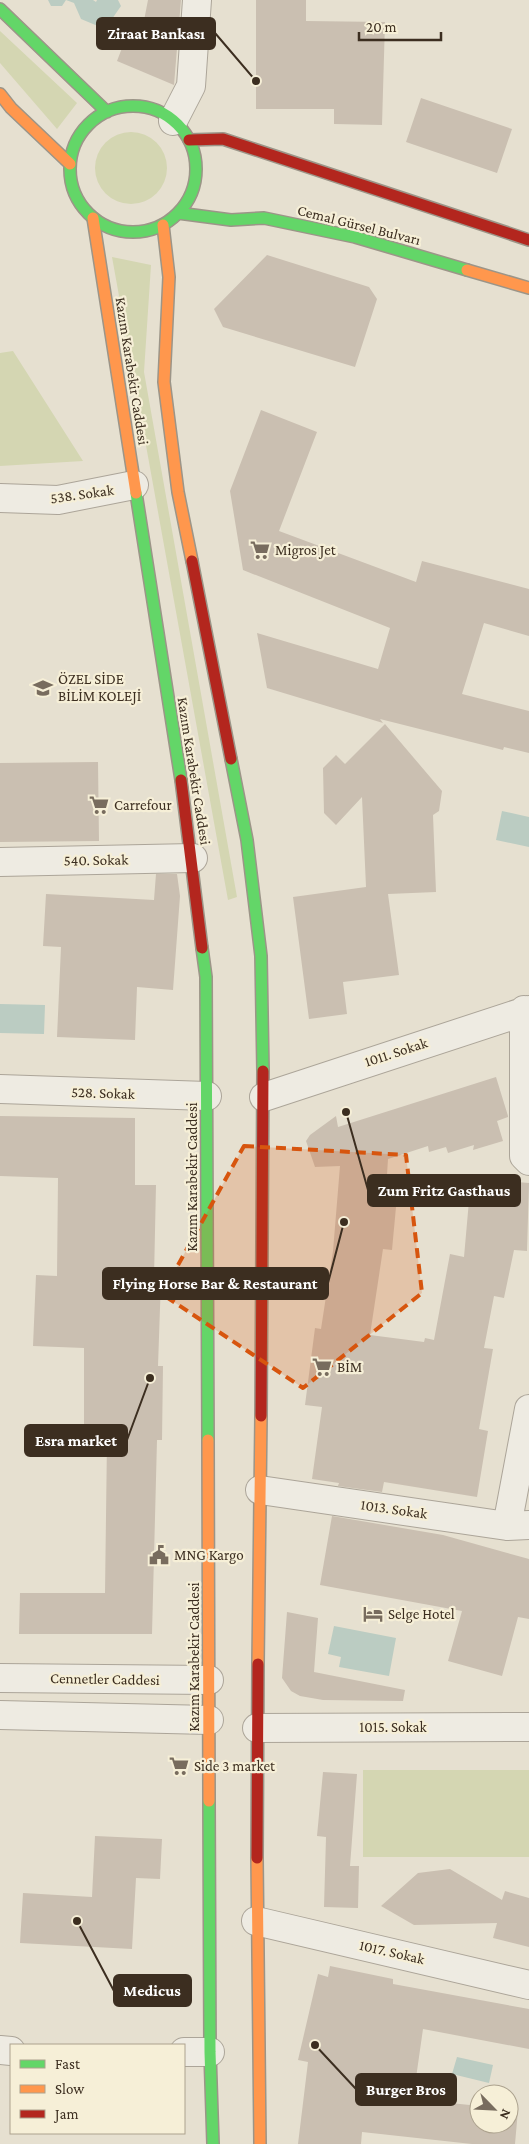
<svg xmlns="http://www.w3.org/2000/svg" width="529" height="2144" font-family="'Crimson Pro',serif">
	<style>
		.green { fill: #d4d6b2 }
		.water { fill: #bbccc2 }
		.building { fill: #cabfb1 }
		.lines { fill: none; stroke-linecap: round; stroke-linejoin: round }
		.street-casing { stroke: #aca599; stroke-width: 30 }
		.fast-casing { stroke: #9c9588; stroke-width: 14 }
		.slow-casing { stroke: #9c9588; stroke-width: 14 }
		.jam-casing { stroke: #9c9588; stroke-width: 14 }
		.street { stroke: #eeebe2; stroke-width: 28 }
		.fast { stroke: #63d668; stroke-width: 11 }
		.slow { stroke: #ff974d; stroke-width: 11 }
		.jam { stroke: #b3261e; stroke-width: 11 }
		.marked { fill: #d7550e; fill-opacity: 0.2; stroke: #d7550e; stroke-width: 4; stroke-dasharray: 10 6; stroke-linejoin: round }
		.labels { text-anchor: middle; stroke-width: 4.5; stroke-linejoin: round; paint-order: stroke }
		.street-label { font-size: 15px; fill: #3c2e20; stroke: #f6efd7 }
		.poi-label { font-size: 15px; fill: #3c2e20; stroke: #f6efd7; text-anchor: start }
		.leader { fill: none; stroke: #3c2e20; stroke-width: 2 }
		.callout-dot { fill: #3c2e20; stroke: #f6efd7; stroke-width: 2 }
		.callout { fill: #3c2e20; stroke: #3c2e20; stroke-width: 2 }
		.callout-label { font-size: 16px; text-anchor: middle; font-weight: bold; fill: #fff }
	</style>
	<rect width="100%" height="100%" fill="#e6e0d0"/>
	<!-- green -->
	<path class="green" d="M0,31L77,103L57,129L0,63Z
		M95 168a36 36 0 1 1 72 0a36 36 0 1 1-72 0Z
		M112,257L151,265L144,372L237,897L228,900Z
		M13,351L83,461L0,466V353Z
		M363,1770H529V1857H363Z"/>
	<!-- water -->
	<path class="water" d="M48,0H93L96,2L97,0H118L121,6L105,29L81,19L74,3L66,0L62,6H51Z
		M502,811L529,817V847L496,840Z
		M0,1004L45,1005L44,1034L0,1033Z
		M334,1626L396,1638L389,1676L339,1667L341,1657L328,1654Z
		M457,2057L493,2065L489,2083L452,2074Z"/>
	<!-- building -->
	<path class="building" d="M148,0H181L174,85L117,61L127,35L140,41Z
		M256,0H306V21L385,22L382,125L334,124V109H256Z
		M421,98L512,129L497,173L406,142Z
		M267,255L369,287L377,299L355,367L223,327L214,309Z
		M261,410L317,432L279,531L416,582L422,561L529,589V636L484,623L462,694L529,711V753L504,747L503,750L380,719L383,723L267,688L257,633L378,669L390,628L243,570L230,491Z
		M385,724L442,791L439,811L433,815L436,892L388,894L399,975L343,982L347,1014L309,1019L293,897L366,887L362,797L336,825L324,813L323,768L336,755L345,764Z
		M98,762L99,841L0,842V763Z
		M156,874H177L180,896L173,990L137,987L135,1040L57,1037L61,947L43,946L46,894L154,900Z
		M496,1077L508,1116V1117L497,1121L503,1141L473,1150L474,1145L448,1153L446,1147L429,1152L428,1146L388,1159L385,1207H396L392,1250L383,1249L370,1335L424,1342L425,1338L434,1340L450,1254L464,1257L471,1178L529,1183L527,1251L514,1250L504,1298L494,1296L484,1348L493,1349L479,1429L488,1431L477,1497L384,1482L382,1492L338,1486L339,1483L312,1479L322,1407L305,1405L315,1328L321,1329L333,1251L340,1166L315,1167L306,1141L310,1135L336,1116L338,1127Z
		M0,1116L135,1118V1185H156L154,1278L161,1279L158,1366H163L162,1440H157L152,1634H19L20,1593H105L107,1440H84V1348L33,1346L36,1275L57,1276L58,1178L0,1176Z
		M332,1516L443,1535L529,1559V1619L518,1617L502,1676L448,1661L462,1611L320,1585Z
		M287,1612L318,1618L314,1672L405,1690L403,1701L323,1700L300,1696L291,1691L282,1678Z
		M323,1772L357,1774L350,1866H359L358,1908L324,1907L326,1837L317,1836Z
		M95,1836L162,1839L160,1879L136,1878L132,1949L20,1943L23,1893L92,1897Z
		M450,1869L502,1900L505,1891L529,1898V1947L493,1938L497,1923L414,1925L381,1906L418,1873Z
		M330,1966L393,1979V1984L529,2009V2049L423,2029L413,2099L479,2106V2124H509V2109L518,2110L515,2144H472L362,2132L361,2144H298L308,2062L298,2060L318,1974L328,1977Z"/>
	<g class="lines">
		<defs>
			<path id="street" d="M173,121L191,86L197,0
				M0,498L58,500L134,485
				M0,862L193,858
				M524,1010V1156L529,1161
				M0,1089L207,1096
				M264,1097L529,1010
				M260,1490L507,1526L529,1525
				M507,1526L529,1409
				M0,1678L209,1680
				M0,1715L209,1720
				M257,1728L529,1727
				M256,1921L529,1985
				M0,2050L11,2051
				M184,2052H210"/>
			<path id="fast" d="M0,9L107,112
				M70 169a63 63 0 1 1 126 0a63 63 0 1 1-126 0Z
				M178,213L231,220L264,218L355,237L467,270
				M136,493L181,780
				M231,759L247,840L261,956L263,1071
				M202,948L206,977L208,1440
				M209,1801L210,2052L213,2144"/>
			<path id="slow" d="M0,94L11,108L70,164
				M93,218L136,493
				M163,225L169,277L164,382L178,492L192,561
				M467,270L529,288
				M208,1440L209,1801
				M258,1664L261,1416
				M257,1858L260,2144"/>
			<path id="jam" d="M189,140L223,139L529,240
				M192,561L231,759
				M181,780L202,948
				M261,1416L263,1071
				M257,1858L258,1664"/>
		</defs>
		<!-- street casing -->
		<use href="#street" class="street-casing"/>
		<!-- fast casing -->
		<use href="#fast" class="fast-casing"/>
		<!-- slow casing -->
		<use href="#slow" class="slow-casing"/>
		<!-- jam casing -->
		<use href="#jam" class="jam-casing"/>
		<!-- street -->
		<use href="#street" class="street"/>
		<!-- fast -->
		<use href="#fast" class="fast"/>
		<!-- slow -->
		<use href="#slow" class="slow"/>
		<!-- jam -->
		<use href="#jam" class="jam"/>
	</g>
	<!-- marked area -->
	<path class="marked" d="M244,1146L406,1155L422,1293L303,1388L162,1294Z"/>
	<!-- icons -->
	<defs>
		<symbol id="supermarket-bare" viewBox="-9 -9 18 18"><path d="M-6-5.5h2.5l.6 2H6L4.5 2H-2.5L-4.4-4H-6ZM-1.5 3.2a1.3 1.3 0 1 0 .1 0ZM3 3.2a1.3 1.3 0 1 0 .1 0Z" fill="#786c5e" stroke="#f6efd7" stroke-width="2.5" paint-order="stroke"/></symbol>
		<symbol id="school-bare" viewBox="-9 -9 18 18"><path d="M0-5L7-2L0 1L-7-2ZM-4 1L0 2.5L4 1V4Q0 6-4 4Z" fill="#786c5e" stroke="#f6efd7" stroke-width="2.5" paint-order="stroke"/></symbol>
		<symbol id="civic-bare" viewBox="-9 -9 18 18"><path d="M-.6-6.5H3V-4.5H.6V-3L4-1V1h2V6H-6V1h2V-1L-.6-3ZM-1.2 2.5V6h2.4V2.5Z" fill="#786c5e" stroke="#f6efd7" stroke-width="2.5" paint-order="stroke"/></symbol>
		<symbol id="hotel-bare" viewBox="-9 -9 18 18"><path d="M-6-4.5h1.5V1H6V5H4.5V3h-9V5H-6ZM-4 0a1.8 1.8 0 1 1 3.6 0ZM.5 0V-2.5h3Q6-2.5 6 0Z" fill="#786c5e" stroke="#f6efd7" stroke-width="2.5" paint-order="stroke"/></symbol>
	</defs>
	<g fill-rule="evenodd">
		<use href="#supermarket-bare" x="246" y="536" width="28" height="28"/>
		<use href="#school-bare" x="29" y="674" width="28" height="28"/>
		<use href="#supermarket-bare" x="85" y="791" width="28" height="28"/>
		<use href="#supermarket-bare" x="308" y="1353" width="28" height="28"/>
		<use href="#civic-bare" x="145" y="1541" width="28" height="28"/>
		<use href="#hotel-bare" x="359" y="1600" width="28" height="28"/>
		<use href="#supermarket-bare" x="165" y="1752" width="28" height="28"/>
	</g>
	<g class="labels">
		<!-- street labels -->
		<g class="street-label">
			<text transform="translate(359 225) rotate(14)" y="5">Cemal Gürsel Bulvarı</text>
			<text transform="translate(132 371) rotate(81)" y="5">Kazım Karabekir Caddesi</text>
			<text transform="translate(82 494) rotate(-8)" y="5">538. Sokak</text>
			<text transform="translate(194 771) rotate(81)" y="5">Kazım Karabekir Caddesi</text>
			<text transform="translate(96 860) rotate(-1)" y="5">540. Sokak</text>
			<text transform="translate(396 1052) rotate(-18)" y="5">1011. Sokak</text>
			<text transform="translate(103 1093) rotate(2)" y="5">528. Sokak</text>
			<text transform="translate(192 1177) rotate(-90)" y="5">Kazım Karabekir Caddesi</text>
			<text transform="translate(394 1509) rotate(8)" y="5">1013. Sokak</text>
			<text transform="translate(194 1657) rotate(-90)" y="5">Kazım Karabekir Caddesi</text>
			<text transform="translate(105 1679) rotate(1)" y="5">Cennetler Caddesi</text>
			<text x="393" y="1732">1015. Sokak</text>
			<text transform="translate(392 1952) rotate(13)" y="5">1017. Sokak</text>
		</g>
		<!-- poi labels -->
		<g class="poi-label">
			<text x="275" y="555">Migros Jet</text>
			<text x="58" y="684">ÖZEL SİDE<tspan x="58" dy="17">BİLİM KOLEJİ</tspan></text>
			<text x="114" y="810">Carrefour</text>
			<text x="337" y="1372">BİM</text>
			<text x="174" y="1560">MNG Kargo</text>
			<text x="388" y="1619">Selge Hotel</text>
			<text x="194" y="1771">Side 3 market</text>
		</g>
	</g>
	<!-- callouts -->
	<path class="leader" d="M256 81L215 33M346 1112L368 1190M344 1222L328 1283M150 1378L127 1440M77 1921L114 1991M315 2045L356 2089"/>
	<g class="callout-dot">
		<circle cx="256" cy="81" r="5"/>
		<circle cx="346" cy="1112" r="5"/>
		<circle cx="344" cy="1222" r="5"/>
		<circle cx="150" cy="1378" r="5"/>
		<circle cx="77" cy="1921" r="5"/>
		<circle cx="315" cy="2045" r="5"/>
	</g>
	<g class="callout">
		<rect x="97" y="18" width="118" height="31" rx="5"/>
		<rect x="368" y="1175" width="152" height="31" rx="5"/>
		<rect x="103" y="1268" width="225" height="31" rx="5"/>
		<rect x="25" y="1425" width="102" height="31" rx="5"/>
		<rect x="114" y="1975" width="77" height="31" rx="5"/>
		<rect x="356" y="2074" width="100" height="31" rx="5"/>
	</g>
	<g class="callout-label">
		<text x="156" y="39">Ziraat Bankası</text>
		<text x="444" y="1196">Zum Fritz Gasthaus</text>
		<text x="215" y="1289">Flying Horse Bar &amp; Restaurant</text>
		<text x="76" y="1446">Esra market</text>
		<text x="152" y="1996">Medicus</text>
		<text x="406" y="2095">Burger Bros</text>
	</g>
	<!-- legend -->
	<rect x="10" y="2044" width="175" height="90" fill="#f6efd7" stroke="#aca28e"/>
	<rect x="20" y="2060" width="25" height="8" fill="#63d668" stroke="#aca28e"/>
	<text x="55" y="2069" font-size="15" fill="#3c2e20">Fast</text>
	<rect x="20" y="2085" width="25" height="8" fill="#ff974d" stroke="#aca28e"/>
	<text x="55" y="2094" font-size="15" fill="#3c2e20">Slow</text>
	<rect x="20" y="2110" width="25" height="8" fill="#b3261e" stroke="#aca28e"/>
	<text x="55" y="2119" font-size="15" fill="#3c2e20">Jam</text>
	<!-- north arrow -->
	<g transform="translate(494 2109) rotate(114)"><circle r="24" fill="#f6efd7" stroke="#aca28e"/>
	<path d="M0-4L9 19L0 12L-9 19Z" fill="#786c5e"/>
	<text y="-8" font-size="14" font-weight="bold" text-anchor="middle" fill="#3c2e20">N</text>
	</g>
	<!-- scale -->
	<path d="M359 32v8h82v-8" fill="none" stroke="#3c2e20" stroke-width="2.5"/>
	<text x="366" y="32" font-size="15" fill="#3c2e20" stroke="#f6efd7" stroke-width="4" paint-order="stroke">20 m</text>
</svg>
